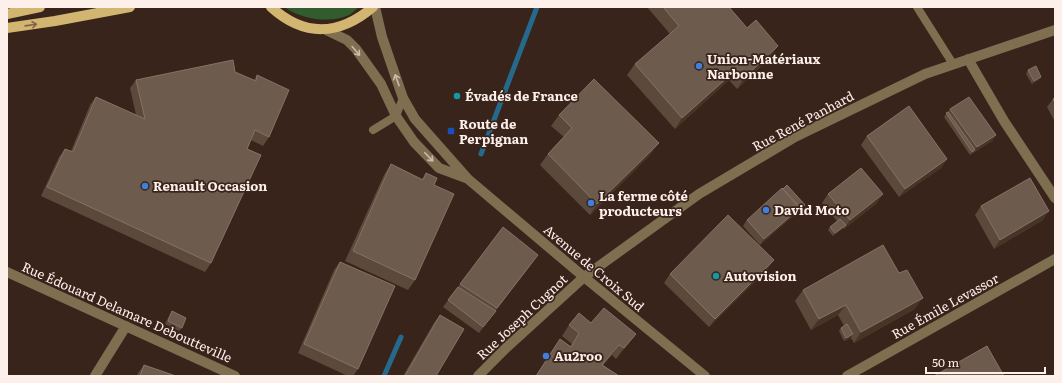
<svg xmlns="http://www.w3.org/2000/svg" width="1062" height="383" font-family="Literata,serif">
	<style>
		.green { fill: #315c2d }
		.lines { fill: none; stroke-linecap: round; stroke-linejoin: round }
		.stream { stroke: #256a8c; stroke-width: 5 }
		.lane { stroke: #7e6f50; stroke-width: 8 }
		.street { stroke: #7e6f50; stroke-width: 10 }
		.primary { stroke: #d3b572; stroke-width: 10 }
		.wall { fill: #5b4a3b }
		.shaded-wall { fill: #463427 }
		.building { fill: #6d5c4e; stroke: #837366 }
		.oneway { stroke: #7e6543 }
		.oneway2 { stroke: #cabcac }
		.shop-dot { fill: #3f7fe0; stroke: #39241c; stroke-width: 1.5 }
		.culture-dot { fill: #0f9aa8; stroke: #39241c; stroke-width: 1.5 }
		.transit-dot { fill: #1a4fb4; stroke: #39241c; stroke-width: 1.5 }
		.labels { text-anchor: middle; stroke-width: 3.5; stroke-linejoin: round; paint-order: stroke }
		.poi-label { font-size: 13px; font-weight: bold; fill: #fdefe9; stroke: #39241c; text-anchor: start }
		.street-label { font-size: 13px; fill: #fdefe9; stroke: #39241c }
	</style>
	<rect width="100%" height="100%" fill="#39241c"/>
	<!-- green -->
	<path class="green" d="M284,7H359C356,9 353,13 349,15C330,24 301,19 284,7Z"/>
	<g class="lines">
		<!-- stream -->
		<path class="stream" d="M481,154L537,7
			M384,376L401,337"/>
		<!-- lane -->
		<path class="lane" d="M917,7L953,64
			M373,130L396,116L403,98"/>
		<!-- street -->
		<path class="street" d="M375,7L382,37L403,98L415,119L468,179L584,277L705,376
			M324,29L347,40L356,49L381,84L396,116L414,142L439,168L466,178
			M968,59L1004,121L1055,198
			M7,272L235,376
			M95,376L126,326
			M478,376L506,348L584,277L699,194L795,137L925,74L1055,30
			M847,376L1055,259"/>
		<!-- primary -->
		<path class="primary" d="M271,7C304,37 339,36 373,7
			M7,14L40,7
			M7,28L55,21L130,7"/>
	</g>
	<!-- wall -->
	<path class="wall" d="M647,7H729L771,57L737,89L729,80L675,129L627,75L635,64L670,34Z
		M1028,70L1039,80L1032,84L1026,74Z
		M235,72L254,80L257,75L269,137L263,146L251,140L247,149L211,263L205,272L41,196L59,157L65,149L71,151L90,105L96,97L136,115L130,88L136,80Z
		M1055,97V122L1047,107L1053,99Z
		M950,109L996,135L992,141L970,155L944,117Z
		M559,115L651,154L590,215L540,165L548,154L564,137L551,126Z
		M867,136L947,159L941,168L899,197L861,145Z
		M391,164L422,179L426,173L434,185L415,280L408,290L345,261L384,175Z
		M828,194L877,203L844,229L843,228L833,236L828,230L830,227L837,221L822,203Z
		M805,205L802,208L760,245L743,226L747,220Z
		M981,206L1043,220L994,249L975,215Z
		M503,227L532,263L479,333L443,307Z
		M340,262L358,369L353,376H348L298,353L334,270Z
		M768,269L709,327L664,283L670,274Z
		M803,290L915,309L854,343L851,338L844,341L839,331L841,328L844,326L838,315L811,330L795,301Z
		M172,311L182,328L179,331L165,324L170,314Z
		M440,315L436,376H403L434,323Z
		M591,323L636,334L616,359L612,355L603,365L619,376H536L560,339L570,346L572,344L562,336L569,325Z
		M144,365L176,376H137L138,373Z"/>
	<!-- shaded-wall -->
	<path class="shaded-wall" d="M778,46L771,57L737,89L744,78Z
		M737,69L729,80L675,129L682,118Z
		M1041,77L1039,80L1032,84L1034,81Z
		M996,135L992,141L970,155L977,147Z
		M659,143L651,154L590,215L597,204Z
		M947,159L941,168L899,197L905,189Z
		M883,194L877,203L844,229L850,220Z
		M805,205L802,208L760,245L764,239L800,208Z
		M1049,211L1043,220L994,249L1000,240Z
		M846,225L843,228L833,236L835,233Z
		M538,255L532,263L479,333L483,327Z
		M774,260L768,269L709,327L715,319Z
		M923,298L915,309L854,343L861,332Z
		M846,305L838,315L811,330L819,319Z
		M636,334L616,359L624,348Z
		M853,334L851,338L844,341L846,338Z
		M619,345L612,355L595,375L602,365Z"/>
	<!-- building -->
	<path class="building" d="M663,7H729L747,28L756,20L778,46L744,78L737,69L682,118L635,64L679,26Z
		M233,60L235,72L256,81L257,75L289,90L269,137L255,130L247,149L261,155L211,263L47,187L65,149L73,152L96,97L145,119L136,80Z
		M1036,66L1041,77L1034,81L1028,70Z
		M594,79L659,143L597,204L548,154L572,128L559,115Z
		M969,97L996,135L977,147L950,109Z
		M1055,97V103L1053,99Z
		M909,106L947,159L905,189L867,136Z
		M948,112L975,150L972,152L946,113Z
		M391,164L423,180L426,173L437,178L434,185L454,194L415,280L353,251Z
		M861,168L883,194L850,220L828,194Z
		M1030,178L1049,211L1000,240L981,206Z
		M787,185L805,205L798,211L800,208L783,189Z
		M782,188L800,208L764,239L747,220Z
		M728,215L774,260L715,319L670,274Z
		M840,219L846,225L835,233L830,227Z
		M503,227L538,255L497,308L460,284Z
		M883,245L899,273L907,270L923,298L861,332L846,305L819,319L803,290Z
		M340,262L395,286L358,369L304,344Z
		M458,287L496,311L483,327L448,300Z
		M604,308L636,334L624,348L619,345L602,365L619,376H536L560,339L571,347L579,333L569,325L579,313L591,323Z
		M172,311L186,318L182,328L168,321Z
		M440,315L464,329L436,376H405Z
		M847,324L853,334L846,338L841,328Z
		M987,346L1004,376H934Z
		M144,365L176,376H140Z"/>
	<!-- one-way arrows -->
	<defs><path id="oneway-shaft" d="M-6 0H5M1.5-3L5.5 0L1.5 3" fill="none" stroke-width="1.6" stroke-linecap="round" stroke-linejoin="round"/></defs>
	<use class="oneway" href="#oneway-shaft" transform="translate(31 25) rotate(-8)"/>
	<g class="oneway2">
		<use href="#oneway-shaft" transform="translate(356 51) rotate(50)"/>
		<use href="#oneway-shaft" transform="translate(397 80) rotate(-110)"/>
		<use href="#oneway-shaft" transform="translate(429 157) rotate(46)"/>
	</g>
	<!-- markers -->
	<g class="shop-dot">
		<circle cx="699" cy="66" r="4"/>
		<circle cx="145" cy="186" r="4"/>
		<circle cx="591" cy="203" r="4"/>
		<circle cx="766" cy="210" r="4"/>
		<circle cx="546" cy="356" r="4"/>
	</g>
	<g class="culture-dot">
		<circle cx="457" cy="96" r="4"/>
		<circle cx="716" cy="276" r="4"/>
	</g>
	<rect class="transit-dot" x="447" y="127" width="8" height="8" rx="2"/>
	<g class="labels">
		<!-- poi labels -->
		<g class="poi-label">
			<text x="707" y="64">Union-Matériaux<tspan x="707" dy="15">Narbonne</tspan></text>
			<text x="465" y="101">Évadés de France</text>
			<text x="459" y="129">Route de<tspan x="459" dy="15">Perpignan</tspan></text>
			<text x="153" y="191">Renault Occasion</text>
			<text x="599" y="201">La ferme côté<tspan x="599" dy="15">producteurs</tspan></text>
			<text x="774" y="215">David Moto</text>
			<text x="724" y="281">Autovision</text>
			<text x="554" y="361">Au2roo</text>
		</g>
		<!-- street labels -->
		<g class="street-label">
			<text transform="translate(803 121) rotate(-28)" y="5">Rue René Panhard</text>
			<text transform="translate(594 268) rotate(40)" y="5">Avenue de Croix Sud</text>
			<text transform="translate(945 306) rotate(-29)" y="5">Rue Émile Levassor</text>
			<text transform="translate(127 312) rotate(24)" y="5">Rue Édouard Delamare Deboutteville</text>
			<text transform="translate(522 317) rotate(-43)" y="5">Rue Joseph Cugnot</text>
		</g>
	</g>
	<!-- border -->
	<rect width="1062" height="383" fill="none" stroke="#fdefe9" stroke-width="16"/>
	<!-- scale -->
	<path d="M926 367v6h119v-6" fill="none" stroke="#fdefe9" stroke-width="2"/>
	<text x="932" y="367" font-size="12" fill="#fdefe9" stroke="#39241c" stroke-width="3" paint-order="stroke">50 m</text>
</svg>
